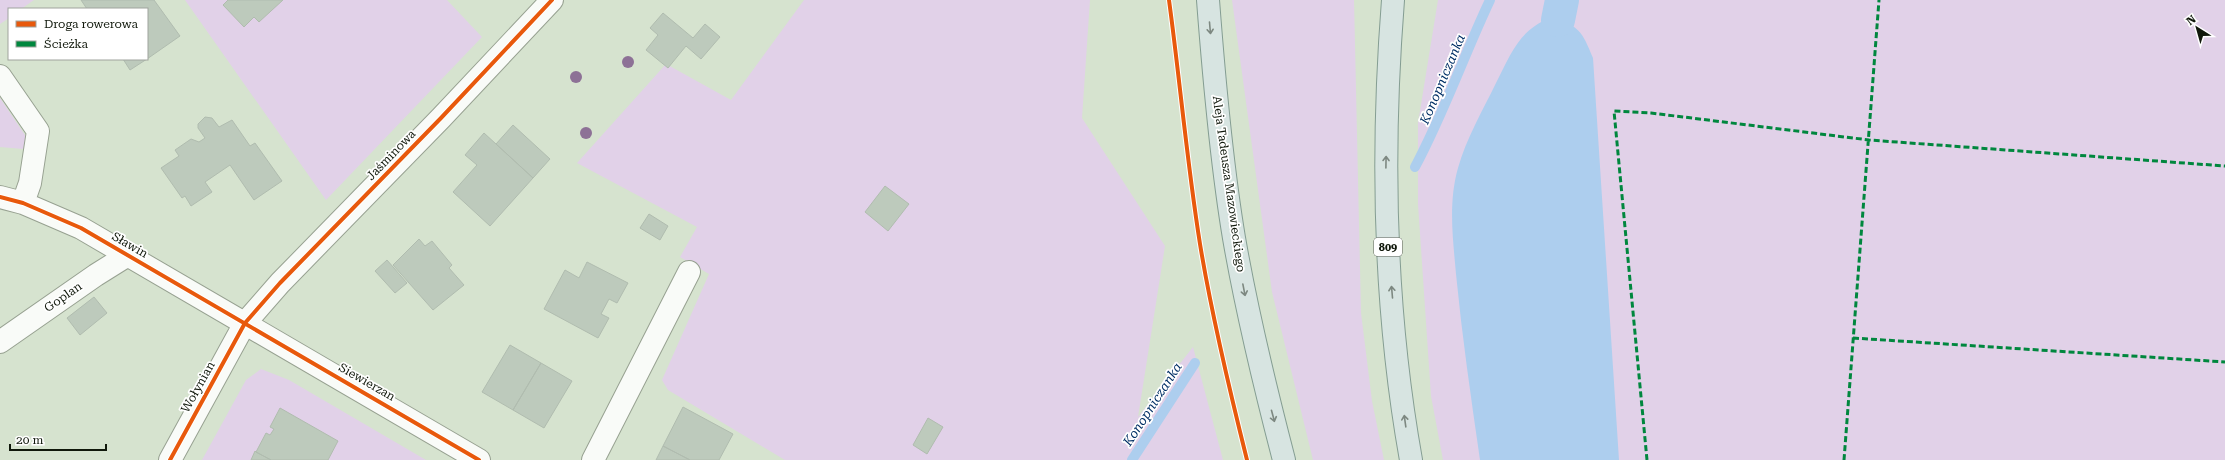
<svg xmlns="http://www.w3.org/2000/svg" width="2225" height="460" font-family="'Roboto Serif',serif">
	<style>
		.green { fill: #e1d1e8 }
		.water { fill: #adceee }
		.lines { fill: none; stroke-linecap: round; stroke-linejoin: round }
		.stream { stroke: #adceee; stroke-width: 10 }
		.canal { stroke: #adceee; stroke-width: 34 }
		.building { fill: #bdcabc; stroke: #b0bcaf }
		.minor-casing { stroke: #97a191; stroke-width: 24 }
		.major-casing { stroke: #849d92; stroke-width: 24 }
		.minor { stroke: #f9fbf8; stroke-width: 22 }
		.major { stroke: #d7e4e1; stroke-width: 22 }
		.quiet { stroke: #00873e; stroke-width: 3; stroke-dasharray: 6 3; stroke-linecap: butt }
		.cycleway-casing { stroke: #fff; stroke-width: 6 }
		.cycleway { stroke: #e8590c; stroke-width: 4 }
		.tree { fill: #8d7196 }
		.oneway { stroke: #7d8881 }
		.labels { text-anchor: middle; stroke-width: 3.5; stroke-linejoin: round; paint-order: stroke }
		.shield { fill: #fff; stroke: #585d54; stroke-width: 1 }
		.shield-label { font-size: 11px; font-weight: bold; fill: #10180b }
		.street-label { font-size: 12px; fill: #10180b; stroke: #fff }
		.water-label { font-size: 13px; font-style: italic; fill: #002f65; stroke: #fff }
	</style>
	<rect width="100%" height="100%" fill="#d6e3cf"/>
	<!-- green -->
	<path class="green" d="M0,0H34L21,9H9V18L0,24Z
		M185,0H447L482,37L326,200Z
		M804,0H1090L1082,118L1165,246L1138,417L1193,347L1223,460H785L668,390L662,380L709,274L680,257L697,227L577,163L666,64L731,100Z
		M1232,0H1354L1361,313L1372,401L1384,460H1313L1272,292Z
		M1438,0H2225V460H1443L1431,396L1418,204V123Z
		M0,98L29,141L23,149L0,147Z
		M261,369L289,380L426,460H202L246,380Z"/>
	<!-- water -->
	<path class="water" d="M1550,18C1579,25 1582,31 1593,58L1619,460H1480C1471,398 1462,336 1456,274C1453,239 1448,203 1458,168C1466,139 1483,110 1496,83C1511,54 1519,30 1550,18Z"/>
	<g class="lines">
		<!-- stream -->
		<path class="stream" d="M1415,167C1444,113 1464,55 1490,0
			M1132,460L1195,363"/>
		<!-- canal -->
		<path class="canal" d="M1558,20L1562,0"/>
	</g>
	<!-- building -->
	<path class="building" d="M81,0H154L180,36L147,59V9H87Z
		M228,0H283L259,22L254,17L244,27L223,5Z
		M663,13L693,38L705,24L720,37L701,59L686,46L668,68L646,50L658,35L650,28Z
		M123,59H147L130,70Z
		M205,117L212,118L219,127L232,120L250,146L255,143L282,181L254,200L230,165L205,182L212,192L191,206L185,196L182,198L161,168L179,156L175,150L191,139L199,142L205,138L198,128V124Z
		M513,125L550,159L533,178L496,144Z
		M484,133L533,178L490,226L453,192L477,165L465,155Z
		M885,186L909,204L888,231L865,212Z
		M649,214L668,226L660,240L640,228Z
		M419,239L425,246L432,241L452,265L449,268L464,285L433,310L393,265Z
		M387,260L407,283L395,293L375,271Z
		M587,262L628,283L617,303L609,299L601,314L609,318L598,338L544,309L565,270L579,278Z
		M94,297L107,313L80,335L67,318Z
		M510,345L541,363L513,410L482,392Z
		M541,363L572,381L544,428L513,410Z
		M683,407L733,434L719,460H690L663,446Z
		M280,408L338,441L328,460H271L256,452L266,433L270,435L274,429L270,427Z
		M928,418L943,427L927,454L913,445Z
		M663,446L690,460H656Z
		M255,451L256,452L271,460H251Z"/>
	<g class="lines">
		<defs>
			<path id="minor" d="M0,76L38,131L30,183L23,203
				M0,197L23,203L81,228L479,460
				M0,342L96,275L128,255
				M170,460L245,323L280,283L441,118L552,0
				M593,460L689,272"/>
			<path id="major" d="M1208,0C1214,79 1221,160 1234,238C1247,313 1265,387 1284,460
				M1393,0C1381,153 1384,309 1411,460"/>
		</defs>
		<!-- minor casing -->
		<use href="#minor" class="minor-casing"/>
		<!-- major casing -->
		<use href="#major" class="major-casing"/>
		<!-- minor -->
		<use href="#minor" class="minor"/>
		<!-- major -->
		<use href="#major" class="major"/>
		<!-- quiet -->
		<path class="quiet" d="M1853,338L2225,362
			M1647,460L1614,111L1651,113L1869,140L2225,166
			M1844,460L1879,0"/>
		<defs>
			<path id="cycleway" d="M1169,0C1180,81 1187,163 1200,244C1212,317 1229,388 1247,460
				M0,197L23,203L81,228L479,460
				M170,460L245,323L280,283L441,118L552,0"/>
		</defs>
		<!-- cycleway casing -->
		<use href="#cycleway" class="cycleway-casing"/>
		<!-- cycleway -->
		<use href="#cycleway" class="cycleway"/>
	</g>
	<!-- trees -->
	<g class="tree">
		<circle cx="628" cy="62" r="6"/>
		<circle cx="576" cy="77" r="6"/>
		<circle cx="586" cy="133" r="6"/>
	</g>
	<!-- one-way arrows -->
	<defs><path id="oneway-shaft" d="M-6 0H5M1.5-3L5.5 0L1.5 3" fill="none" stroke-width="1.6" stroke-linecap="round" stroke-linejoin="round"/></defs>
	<g class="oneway">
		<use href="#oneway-shaft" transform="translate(1210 28) rotate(85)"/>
		<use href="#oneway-shaft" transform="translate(1386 162) rotate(-89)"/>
		<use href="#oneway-shaft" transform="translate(1244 290) rotate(79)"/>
		<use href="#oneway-shaft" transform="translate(1392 292) rotate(-95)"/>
		<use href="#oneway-shaft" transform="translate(1273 416) rotate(75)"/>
		<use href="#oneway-shaft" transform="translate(1405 421) rotate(-98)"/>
	</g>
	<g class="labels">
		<!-- shield labels -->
		<rect class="shield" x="1374" y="238" width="28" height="18" rx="3"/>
		<g class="shield-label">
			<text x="1388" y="251">809</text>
		</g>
		<!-- street labels -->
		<g class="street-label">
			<text transform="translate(391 155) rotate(-46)" y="4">Jaśminowa</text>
			<text transform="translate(1229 184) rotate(82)" y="4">Aleja Tadeusza Mazowieckiego</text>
			<text transform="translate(130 245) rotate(30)" y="4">Sławin</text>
			<text transform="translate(63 297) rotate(-35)" y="4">Goplan</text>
			<text transform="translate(367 382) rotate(30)" y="4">Siewierzan</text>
			<text transform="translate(198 387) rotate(-61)" y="4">Wołynian</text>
		</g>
		<!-- water labels -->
		<g class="water-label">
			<text transform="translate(1442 79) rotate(-67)" y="5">Konopniczanka</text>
			<text transform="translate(1152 404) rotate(-57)" y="5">Konopniczanka</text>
		</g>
	</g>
	<!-- legend -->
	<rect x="8" y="8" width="140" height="52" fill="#ffffff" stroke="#9fa39d"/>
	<rect x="16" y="21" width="20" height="6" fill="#e8590c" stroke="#9fa39d"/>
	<text x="44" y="28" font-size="12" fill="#10180b">Droga rowerowa</text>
	<rect x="16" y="41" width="20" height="6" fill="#00873e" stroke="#9fa39d"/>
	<text x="44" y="48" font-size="12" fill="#10180b">Ścieżka</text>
	<!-- north arrow -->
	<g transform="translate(2197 28) rotate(323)" stroke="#ffffff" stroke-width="3" paint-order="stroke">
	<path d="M0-3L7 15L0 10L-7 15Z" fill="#10180b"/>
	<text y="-6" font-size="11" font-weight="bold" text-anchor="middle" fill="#10180b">N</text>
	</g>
	<!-- scale -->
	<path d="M10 444v6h96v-6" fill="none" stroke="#10180b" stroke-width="2"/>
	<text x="16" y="444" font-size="12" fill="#10180b" stroke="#ffffff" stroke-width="3" paint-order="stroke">20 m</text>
</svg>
